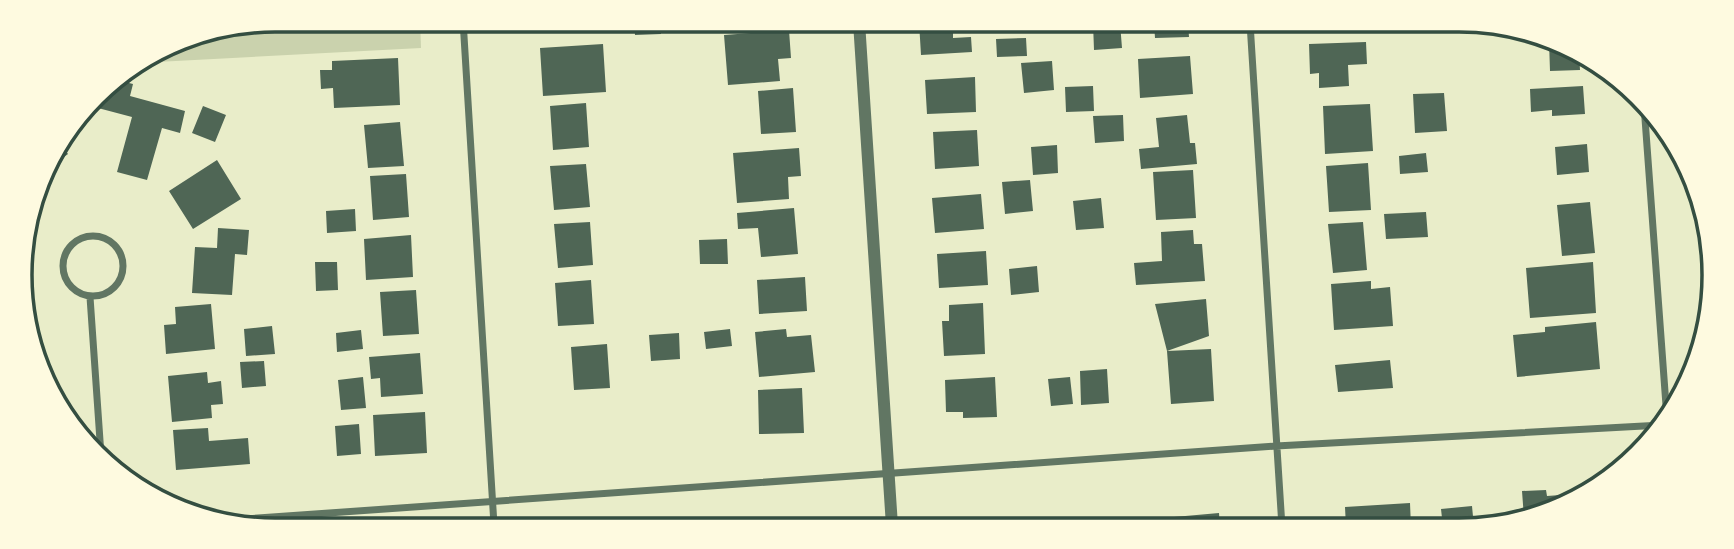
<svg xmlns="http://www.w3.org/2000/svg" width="1734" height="549" font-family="'Roboto Condensed',sans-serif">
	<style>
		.green { fill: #cad2ad }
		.building { fill: #4f6655 }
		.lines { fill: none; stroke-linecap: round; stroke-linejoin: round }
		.minor { stroke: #617663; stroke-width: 7 }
		.tertiary { stroke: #617663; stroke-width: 12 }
		.rim { fill: none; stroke: #344e41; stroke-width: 3.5 }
	</style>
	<rect width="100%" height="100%" fill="#e9edc9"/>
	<!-- green -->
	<path class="green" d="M274,19L420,20L421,48L138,63L177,39Z"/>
	<!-- building -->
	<path class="building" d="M546,20H582L583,29L547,31Z
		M634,21H660L661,34L635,35Z
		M721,21H779V23L721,26Z
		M919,22H953V38L971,37L972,52L921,55Z
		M1093,23H1120L1122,48L1094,50Z
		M1154,23H1188L1189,37L1155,38Z
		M789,30L791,58L778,59L780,81L728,85L724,35Z
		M1026,38L1027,56L997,57L996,39Z
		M1549,41L1579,53L1580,70L1550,71Z
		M1366,42L1367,64L1348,65L1349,86L1319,88V73L1310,74L1309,44Z
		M603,44L606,92L543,96L540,48Z
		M1190,56L1193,94L1140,98L1138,59Z
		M398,58L400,105L334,108L333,88L321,89L320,70H332V61Z
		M1052,61L1054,90L1024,93L1021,63Z
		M975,77L976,112L927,114L925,80Z
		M113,79L133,84L130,96L185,111L180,133L162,128L147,180L117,172L132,117L98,108L104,85Z
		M1093,86L1094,111L1066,112L1065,87Z
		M1583,86L1585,114L1552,116V110L1531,112L1530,89Z
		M793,88L796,132L761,134L758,91Z
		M1444,93L1447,131L1415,133L1413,94Z
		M586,103L589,147L553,150L550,106Z
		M1370,104L1373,151L1325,154L1323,106Z
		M203,106L226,115L215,142L192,133Z
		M1123,115L1124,141L1095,143L1093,116Z
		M1187,115L1190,143H1195L1197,164L1141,169L1139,149L1159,147L1156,118Z
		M400,122L404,166L368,168L364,125Z
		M977,130L979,166L935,169L933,132Z
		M60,143L68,154L43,172L46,161Z
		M1587,144L1589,172L1557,175L1555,147Z
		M1057,145L1058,173L1033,175L1031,147Z
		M799,148L801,176L788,177L789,199L737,203L733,153Z
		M1426,153L1428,172L1400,174L1399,156Z
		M217,160L241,199L193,229L169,191Z
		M1368,163L1371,210L1329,212L1326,166Z
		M586,164L590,207L554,210L550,166Z
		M1193,170L1196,218L1156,220L1153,172Z
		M406,174L409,217L373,220L370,176Z
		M1030,180L1033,211L1005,214L1002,182Z
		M981,194L984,229L935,233L932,198Z
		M1101,198L1104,228L1076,230L1073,201Z
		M1590,202L1595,253L1562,256L1557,205Z
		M794,208L798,254L761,257L758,228L738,229L737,213Z
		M355,209L356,231L327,233L326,211Z
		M1426,212L1428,237L1386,239L1384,214Z
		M590,222L593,265L558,268L554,224Z
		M1363,222L1367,270L1333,273L1328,224Z
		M218,228L249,230L247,255L235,254L232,295L192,293L195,247L217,248Z
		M1193,230L1194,244H1202L1205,281L1136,285L1134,263L1162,261L1161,232Z
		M411,235L413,277L366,280L364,239Z
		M727,239L728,264H700L699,240Z
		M986,251L988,285L939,288L937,254Z
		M315,262H337L338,290L316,291Z
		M1593,262L1596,313L1530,318L1526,268Z
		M1037,266L1039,292L1011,295L1009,269Z
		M805,277L807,311L759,314L757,280Z
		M591,280L594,324L558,326L555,283Z
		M1371,281V289L1390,287L1393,326L1334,330L1331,284Z
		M416,290L419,334L383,336L380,292Z
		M1206,299L1209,336L1167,351L1155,304Z
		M983,303L985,354L944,356L942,321H949V305Z
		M211,304L215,349L166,354L164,325L176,324L175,307Z
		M1596,322L1600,369L1517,377L1513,335L1545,332V327Z
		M272,326L275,354L246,356L244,329Z
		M730,329L732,346L706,349L704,332Z
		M786,329L787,337L811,335L815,372L759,377L755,332Z
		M361,330L363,349L337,352L336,333Z
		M679,333L680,359L651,361L649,335Z
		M607,344L610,388L574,390L571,347Z
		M1211,349L1214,401L1171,404L1167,351Z
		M420,353L423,394L381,397L380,378L371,379L369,357Z
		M1390,360L1393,388L1338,392L1335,365Z
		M264,361L266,386L242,388L240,362Z
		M1107,369L1109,403L1081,405L1080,371Z
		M207,372L208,383L221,381L223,404L211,405L212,418L172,422L168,376Z
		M363,377L366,408L341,410L338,380Z
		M995,377L997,417L963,418V412H946L945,380Z
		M1070,377L1073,404L1051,406L1048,379Z
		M802,388L804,433L759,434L758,390Z
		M425,412L427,453L375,456L373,415Z
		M359,424L361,454L337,456L335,426Z
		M208,428L209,441L248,438L250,464L176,470L173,430Z
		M1546,490L1547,496L1588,493L1572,504L1524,518L1522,491Z
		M1410,503L1411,527H1346L1345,507Z
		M1472,506L1474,527H1443L1441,509Z
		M1219,513L1220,527H1174V517Z"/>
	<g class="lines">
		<!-- minor -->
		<path class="minor" d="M463,20L494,525
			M1250,23L1282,527
			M1644,105L1667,419
			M63 266a30 30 0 1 1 60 0a30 30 0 1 1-60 0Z
			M90,297L101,455
			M216,521L1276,446L1662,425"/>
		<!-- tertiary -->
		<path class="tertiary" d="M859,22L892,526"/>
	</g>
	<!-- crop -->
	<path d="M0 0H1734V549H0ZM275 32H1459A243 243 0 0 1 1702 275V275A243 243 0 0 1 1459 518H275A243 243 0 0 1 32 275V275A243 243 0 0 1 275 32Z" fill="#fefae0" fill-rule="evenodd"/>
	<path class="rim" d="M275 32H1459A243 243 0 0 1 1702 275V275A243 243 0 0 1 1459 518H275A243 243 0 0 1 32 275V275A243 243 0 0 1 275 32Z"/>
</svg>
